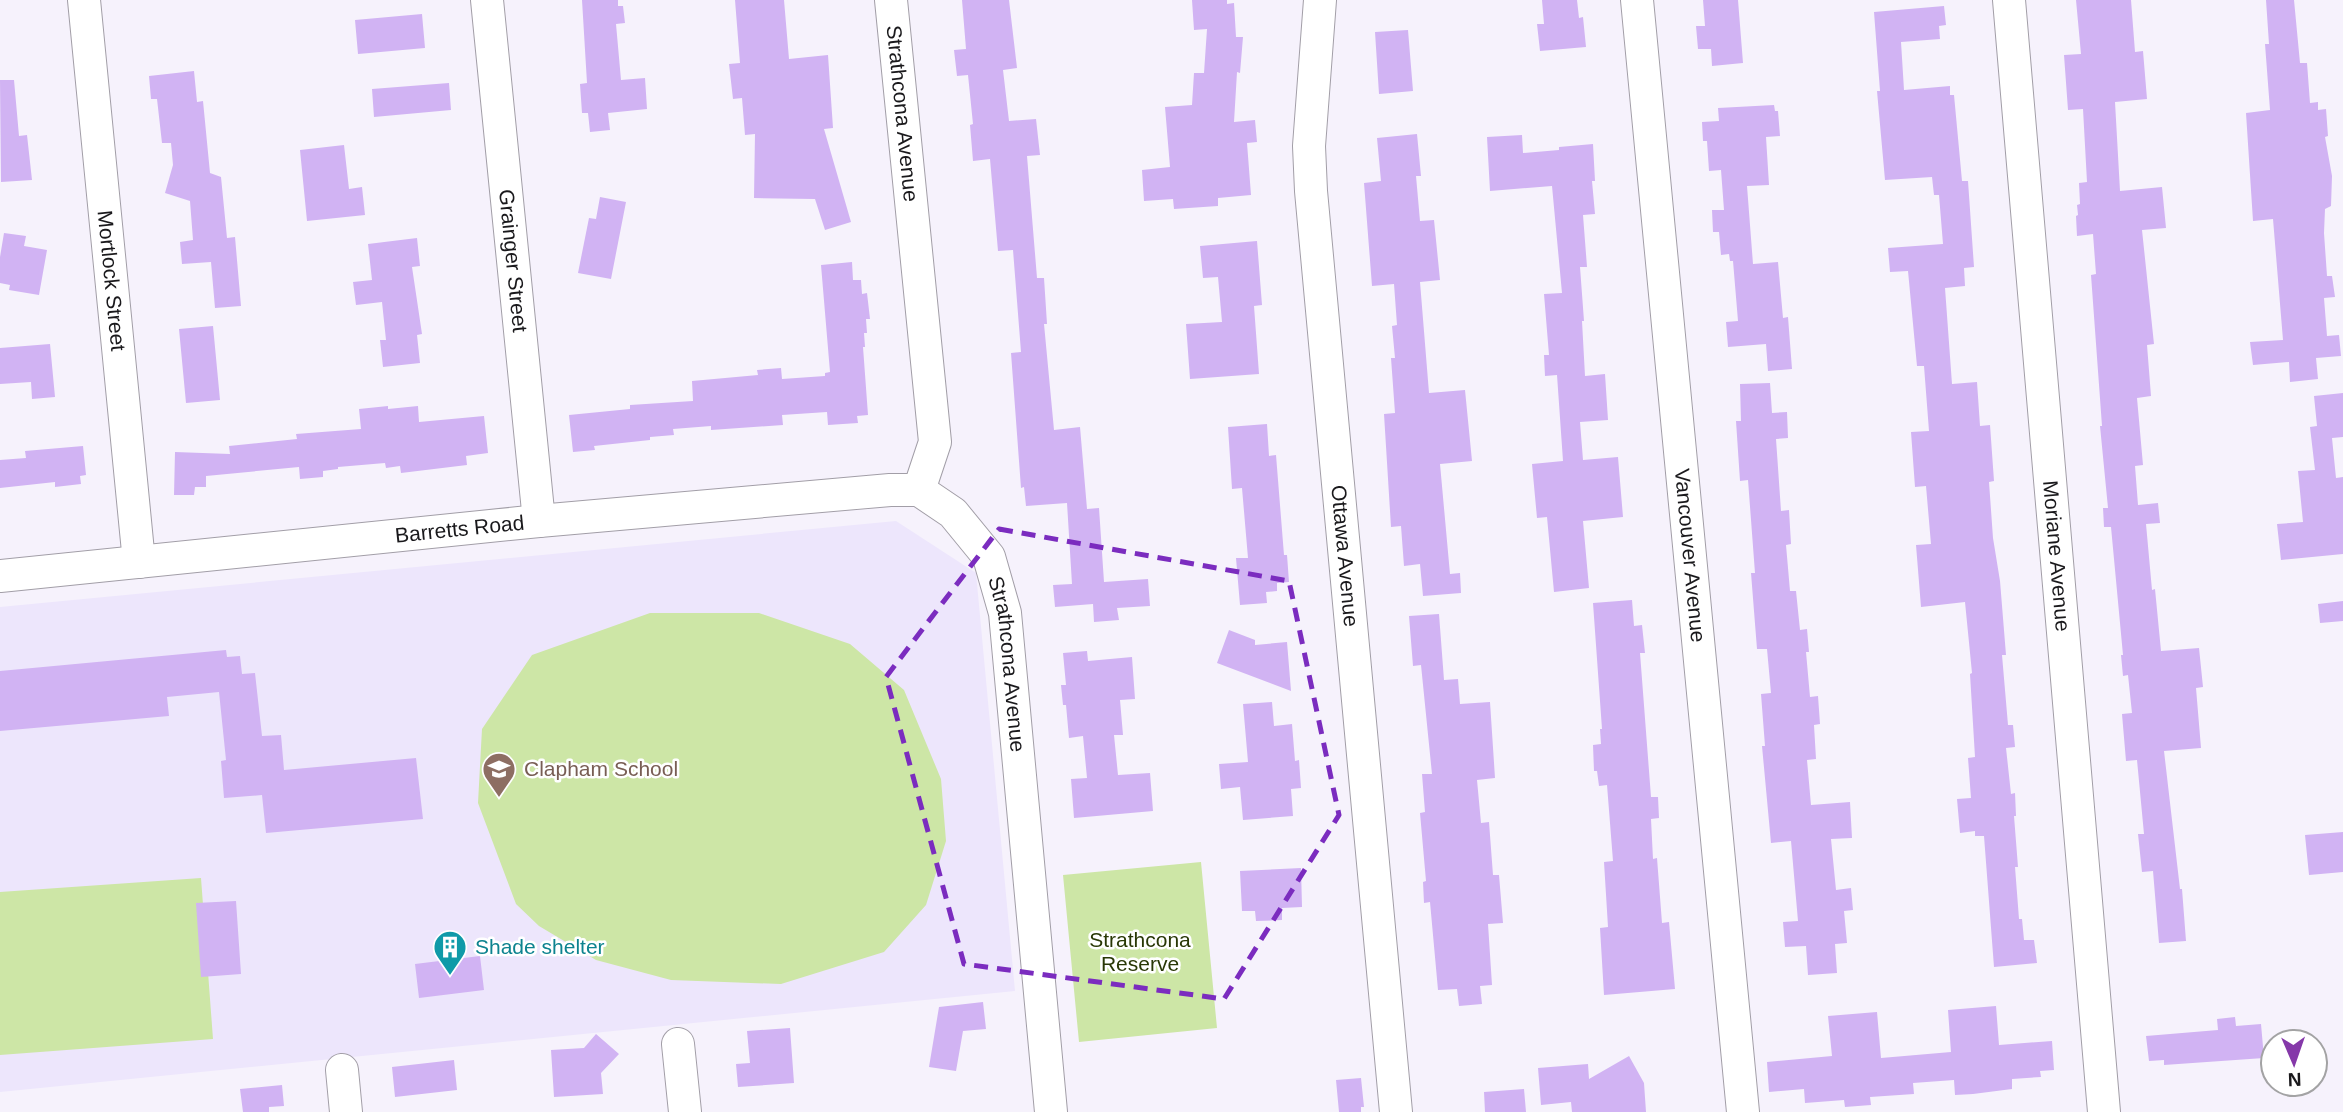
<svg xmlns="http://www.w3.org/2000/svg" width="2343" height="1112" font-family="Arial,sans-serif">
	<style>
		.education { fill: #ede6fc }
		.green { fill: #cde6a6 }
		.building { fill: #d1b3f3 }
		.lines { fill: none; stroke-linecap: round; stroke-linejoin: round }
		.minor-casing { stroke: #a29ea7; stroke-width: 34 }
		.minor { stroke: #fff; stroke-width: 32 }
		.marked { fill: none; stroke: #7b2cbf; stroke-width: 5; stroke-dasharray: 14 9; stroke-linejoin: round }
		.labels { text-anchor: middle; stroke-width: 5; stroke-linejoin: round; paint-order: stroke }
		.street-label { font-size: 21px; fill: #1a191c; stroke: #fff }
		.education-label { font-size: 21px; fill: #785e54; stroke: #fff; text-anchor: start }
		.park-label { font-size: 21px; fill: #293806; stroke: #fff }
		.culture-label { font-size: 21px; fill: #0d838f; stroke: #fff; text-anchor: start }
	</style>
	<rect width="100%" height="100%" fill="#f6f2fc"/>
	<!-- education -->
	<path class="education" d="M896,521L976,573L1015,991L0,1092V607Z"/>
	<!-- green -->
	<path class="green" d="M650,613H759L850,644L904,690L941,779L946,841L926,905L884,952L781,984L671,980L596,960L539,926L516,904L478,803L482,729L532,655Z
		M1201,862L1217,1028L1079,1042L1063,875Z
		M201,878L213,1039L0,1055V892Z"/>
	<!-- building -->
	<path class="building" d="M582,0H618V6H623L625,23L616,24L621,80L645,78L647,109L608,113L610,130L590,132L588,113H582L580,84L587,83Z
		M735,0H784L789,59L828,55L833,128L824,129L851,222L825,230L815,199L754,198L755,134L745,135L742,98L733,99L729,64L740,63Z
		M962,0H1009L1017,68L1003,70L1009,121L1036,119L1040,155L1027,156L1037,278H1044L1047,324H1044L1054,430L1080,427L1087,509L1099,508L1104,582L1148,579L1150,606L1117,608L1119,620L1094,622L1093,604L1055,607L1053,585L1072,584L1067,503L1026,506L1024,487L1021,488L1011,353L1021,352L1013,250L998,251L990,159L973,161L970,125L973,124L968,75L957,76L954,50L966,49Z
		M1192,0H1227V4L1234,3L1236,37H1243L1240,73L1237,72L1234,122L1255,120L1257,142L1247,143L1251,195L1218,198V206L1174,209L1173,199L1144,201L1142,170L1170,167L1165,107L1192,105L1194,73H1204L1207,29L1194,30Z
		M1542,0H1577L1579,18L1583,17L1586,47L1540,51L1537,24H1544Z
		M1703,0H1738L1743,63L1712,66L1711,49H1698L1696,26H1705Z
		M2076,0H2131L2135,52L2143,51L2147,99L2115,102L2120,191L2162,187L2166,228L2142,230L2154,344L2147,345L2151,396L2137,398L2143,465L2135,466L2138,505L2158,503L2160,523L2146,524L2152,590L2155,589L2161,651L2199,648L2203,687L2196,688L2201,748L2164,751L2180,889H2182L2186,941L2159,943L2153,871L2142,872L2138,834H2144L2137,760L2126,761L2122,714L2132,713L2128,675L2123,676L2121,655H2123L2111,527H2104L2103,508H2108L2100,426H2102L2091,275L2096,274L2093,234L2077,236L2076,216L2078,215L2077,205L2080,204L2079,183L2087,182L2083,109L2068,110L2064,55L2081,54Z
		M2266,0H2294L2300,63H2307L2310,103L2318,102V110L2326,109L2328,136L2325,137L2332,176L2331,206L2325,209L2324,233L2327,276H2332L2335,297L2324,298L2327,336L2339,335L2341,356L2316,358L2318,379L2290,382L2289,362L2253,365L2250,342L2283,340L2273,219L2253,221L2246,113L2270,110L2265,44H2269Z
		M1944,6L1946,25L1939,26L1940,39L1901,42L1904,90L1950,86V95H1954L1962,181H1968L1974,267L1964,268L1965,286L1945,288L1952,384L1977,382L1980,426L1990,425L1994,481L1989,482L1993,538L2000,581L2006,655H2002L2008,725H2013L2015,747L2006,748L2011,794L2015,793L2016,816H2014L2018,867H2015L2019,919H2022L2024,940H2034L2037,963L1994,967L1984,836H1975V831L1960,833L1957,799L1971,798L1968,758L1975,757L1970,674L1972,673L1965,602L1921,607L1916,545L1931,544L1926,486L1915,487L1911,432L1929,431L1924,366H1917L1908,271L1890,272L1888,248L1943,244L1939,195H1934L1932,177L1885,180L1877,91H1880L1874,12Z
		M422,14L425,48L358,54L355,20Z
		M1408,30L1413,91L1379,94L1375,32Z
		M194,71L197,102L203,101L210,173L221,177L227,238L235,237L241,306L215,308L211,262L182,264L180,242L193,240L190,201L165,193L173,165L171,143H162L157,99H151L149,76Z
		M0,80H14L19,136L27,135L32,180L1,182Z
		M449,83L451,110L374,117L372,89Z
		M1774,105L1775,111H1778L1780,136L1766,137L1769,185L1747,186L1753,264L1778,262L1783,318L1788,317L1792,369L1768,371L1766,344L1728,347L1726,322L1738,321L1733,261H1730L1729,254L1721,255L1719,232H1713L1712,210H1724L1721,170L1709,171L1707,141H1703L1702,122L1719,121L1718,108Z
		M1417,134L1421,176H1416L1420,221L1434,220L1440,280L1420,282L1429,393L1465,390L1472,461L1440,464L1450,574L1460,573L1461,593L1423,596L1420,564L1404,566L1401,526L1391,527L1384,414L1395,413L1391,358H1395L1392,326L1397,325L1394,284L1372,286L1364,183L1381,181L1377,138Z
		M1522,135L1523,153L1559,150V147L1593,144L1595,181H1592L1595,214L1583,215L1587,267H1580L1584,321H1582L1585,376L1605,374L1608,420L1580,422L1583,460L1618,457L1623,517L1583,521L1589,588L1554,592L1547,517L1537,518L1532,464L1563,461L1557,375L1545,376L1544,355H1549L1544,294L1562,293L1552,186L1490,191L1487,137Z
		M344,145L349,189L362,187L365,215L307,221L300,150Z
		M600,197L626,202L611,279L578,273L589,218L596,219Z
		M4,233L26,236L24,246L47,250L39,295L9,290L10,285L0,283V257Z
		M417,238L420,266L412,267L422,334L417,335L420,363L383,367L380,340H386L382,302L356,305L353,282L372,280L368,244Z
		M1257,241L1262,305L1254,306L1259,374L1190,379L1186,324L1222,322L1218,277L1203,278L1200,246Z
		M852,262L853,280H861L862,294L867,293L870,319H866L867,333H864L865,347H863L868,415L857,416L858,423L828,425L827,412L782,415L783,425L711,430V426L673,429L674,435L650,437V440L594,446L595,450L573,452L569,415L630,409V405L693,401L692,381L758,375L757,370L781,368L782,379L825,376V373L830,372L821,265Z
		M213,326L220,400L186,403L179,329Z
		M50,344L55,397L32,399L31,382L0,384V348Z
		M1770,383L1772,413L1787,412L1788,438L1776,439L1781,511L1789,510L1791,544L1786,545L1790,591H1796L1800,630L1807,629L1809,652H1806L1810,697L1818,696L1820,724L1814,725L1816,759L1807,760L1811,805L1850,802L1852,838L1831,839L1836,890L1851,888L1853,910L1844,911L1847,943L1835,944L1837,973L1808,975L1806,946L1785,947L1783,922L1798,921L1791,841L1771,843L1762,746H1765L1761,694L1771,693L1767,649H1757L1751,573H1755L1748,480L1740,481L1736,421H1741L1740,384Z
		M2343,393V437L2332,438L2336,478L2343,477V554L2281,560L2277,524L2303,522L2298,471L2315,470L2310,427L2317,426L2314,396Z
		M388,406V409L418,406L419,422L484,416L488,453L466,456L467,465L401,473L400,466L386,468L385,463L338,467V469L323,471V477L300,479L299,467L206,476V487H195L194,495H174L175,452L230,454L229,446L297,439L296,434L361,429L359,409Z
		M1267,424L1269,456L1276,455L1284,555H1287L1289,582L1277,583V591L1266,592L1267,603L1240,605L1236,558H1248L1242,488L1232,489L1228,427Z
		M83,446L86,475L80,476L81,484L55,487V482L0,488V460L26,458L25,451Z
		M1632,600L1634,626L1642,625L1645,653H1640L1651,797H1658L1659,818L1651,819L1653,859L1657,858L1662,923L1669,922L1675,989L1604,995L1600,928L1608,927L1604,862L1613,861L1607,785L1599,786L1597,771H1594L1593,745L1601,744L1600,729H1602L1593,603Z
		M2343,601V621L2320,623L2318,604Z
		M1439,614L1444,680L1458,679L1460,704L1490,702L1495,778L1477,780L1481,823L1489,822L1493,875H1499L1503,923L1488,924L1492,985L1480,986L1482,1004L1459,1006L1457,989L1438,990L1430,902L1424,903L1423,882L1426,881L1420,813L1425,812L1422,774H1432L1421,665L1413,666L1409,616Z
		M1229,630L1255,640V645L1287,642L1291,691L1217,663Z
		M226,650L227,657L240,656L242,674L255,673L262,736L281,735L284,770L416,758L423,819L266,833L262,795L224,798L221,761L226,760L219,692L167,697L169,716L0,731V671Z
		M1087,651L1088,661L1132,657L1135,699L1120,700L1123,735H1114L1118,775L1150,773L1153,811L1074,818L1071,779L1087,778L1083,736L1069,738L1066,705H1063L1061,685H1066L1063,653Z
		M1272,702L1274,726L1292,724L1295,761L1299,760L1301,788L1291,789L1293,816L1243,820L1240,787L1221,789L1219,764L1248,762L1243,704Z
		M2343,832V872L2309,875L2305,835Z
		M1301,868L1302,907L1282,908V920L1256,921L1255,911H1242L1240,871Z
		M236,901L241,974L201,977L196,903Z
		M480,956L484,990L419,998L415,964Z
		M983,1002L986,1029L963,1031L956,1071L929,1067L939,1007Z
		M1996,1006L1999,1045L2052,1041L2054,1070L2040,1071L2041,1077L2012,1079V1089L1973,1094L1955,1095L1954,1080L1913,1083L1914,1094L1870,1097L1871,1105L1845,1107L1844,1100L1805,1103L1804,1089L1769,1092L1767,1062L1832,1056L1828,1016L1877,1012L1881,1058L1951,1052L1948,1010Z
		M2235,1017L2236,1026L2261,1024L2264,1058L2164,1065V1060L2149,1061L2146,1036L2218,1030L2217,1019Z
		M790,1028L794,1083L738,1087L736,1064L750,1063L747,1031Z
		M596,1034L619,1054L601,1073L603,1094L554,1097L551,1050L584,1048Z
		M1629,1056L1644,1083L1646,1112H1572L1571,1102L1541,1105L1538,1068L1588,1064L1589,1079Z
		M454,1060L457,1090L395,1097L392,1067Z
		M1361,1078L1364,1107H1361V1112H1339L1336,1080Z
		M282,1085L284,1106L269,1107V1112H243L240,1089Z
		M1524,1089L1526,1112H1485L1484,1092Z"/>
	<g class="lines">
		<defs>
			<g id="minor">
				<path id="s1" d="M84,0L139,562"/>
				<path id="s2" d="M487,0L539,521"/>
				<path id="s3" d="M891,0L935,442L919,490L953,513L989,557L1005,613L1051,1112"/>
				<path id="s4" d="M1320,0L1309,146L1311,191L1396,1112"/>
				<path id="s5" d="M1637,0L1743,1112"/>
				<path id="s6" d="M2009,0L2104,1112"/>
				<path id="s7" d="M0,576L539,521L890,490H919"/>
				<path d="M678,1044L685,1112"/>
				<path d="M342,1070L346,1112"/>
			</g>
		</defs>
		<!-- minor casing -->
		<use href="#minor" class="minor-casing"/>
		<!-- minor -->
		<use href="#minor" class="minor"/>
	</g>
	<!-- marked area -->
	<path class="marked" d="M999,529L1289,581L1339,815L1224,999L964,964L886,677Z"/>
	<!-- icons -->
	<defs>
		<symbol id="school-pin" viewBox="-11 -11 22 30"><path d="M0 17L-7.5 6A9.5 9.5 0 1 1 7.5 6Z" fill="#8d6e63" stroke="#fff"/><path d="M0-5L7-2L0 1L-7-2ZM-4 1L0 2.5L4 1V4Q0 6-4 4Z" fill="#fff"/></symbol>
		<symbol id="building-pin" viewBox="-11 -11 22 30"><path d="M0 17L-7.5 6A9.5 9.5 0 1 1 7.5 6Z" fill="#0f9aa8" stroke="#fff"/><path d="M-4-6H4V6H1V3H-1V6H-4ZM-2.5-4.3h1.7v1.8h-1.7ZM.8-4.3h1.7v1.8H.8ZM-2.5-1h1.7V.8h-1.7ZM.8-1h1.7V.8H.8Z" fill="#fff"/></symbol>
	</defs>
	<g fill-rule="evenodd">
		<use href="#school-pin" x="480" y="750" width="38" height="52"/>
		<use href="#building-pin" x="431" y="928" width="38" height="52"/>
	</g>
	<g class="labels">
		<!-- street labels -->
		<g class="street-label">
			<text dy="7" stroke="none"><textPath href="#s3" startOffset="114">Strathcona Avenue</textPath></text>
			<text dy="7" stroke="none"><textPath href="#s2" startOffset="262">Grainger Street</textPath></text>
			<text dy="7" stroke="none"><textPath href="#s1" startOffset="282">Mortlock Street</textPath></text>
			<text dy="7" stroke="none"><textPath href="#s7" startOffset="462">Barretts Road</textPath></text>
			<text dy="7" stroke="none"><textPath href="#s4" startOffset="558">Ottawa Avenue</textPath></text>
			<text dy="7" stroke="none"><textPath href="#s5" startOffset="558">Vancouver Avenue</textPath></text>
			<text dy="7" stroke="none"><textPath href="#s6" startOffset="558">Moriane Avenue</textPath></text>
			<text dy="7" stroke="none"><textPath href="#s3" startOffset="702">Strathcona Avenue</textPath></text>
		</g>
		<!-- education labels -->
		<g class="education-label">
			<text x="524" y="776">Clapham School</text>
		</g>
		<!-- park labels -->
		<g class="park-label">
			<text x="1140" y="947">Strathcona<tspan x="1140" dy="24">Reserve</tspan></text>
		</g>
		<!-- culture labels -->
		<g class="culture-label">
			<text x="475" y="954">Shade shelter</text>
		</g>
	</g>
	<!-- north arrow -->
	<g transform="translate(2294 1063) rotate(178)"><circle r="33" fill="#ffffff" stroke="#a3a3a4" stroke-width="2"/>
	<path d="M0-5L12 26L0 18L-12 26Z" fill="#8538a9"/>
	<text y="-10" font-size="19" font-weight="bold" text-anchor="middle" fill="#1a191c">N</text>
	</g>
</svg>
